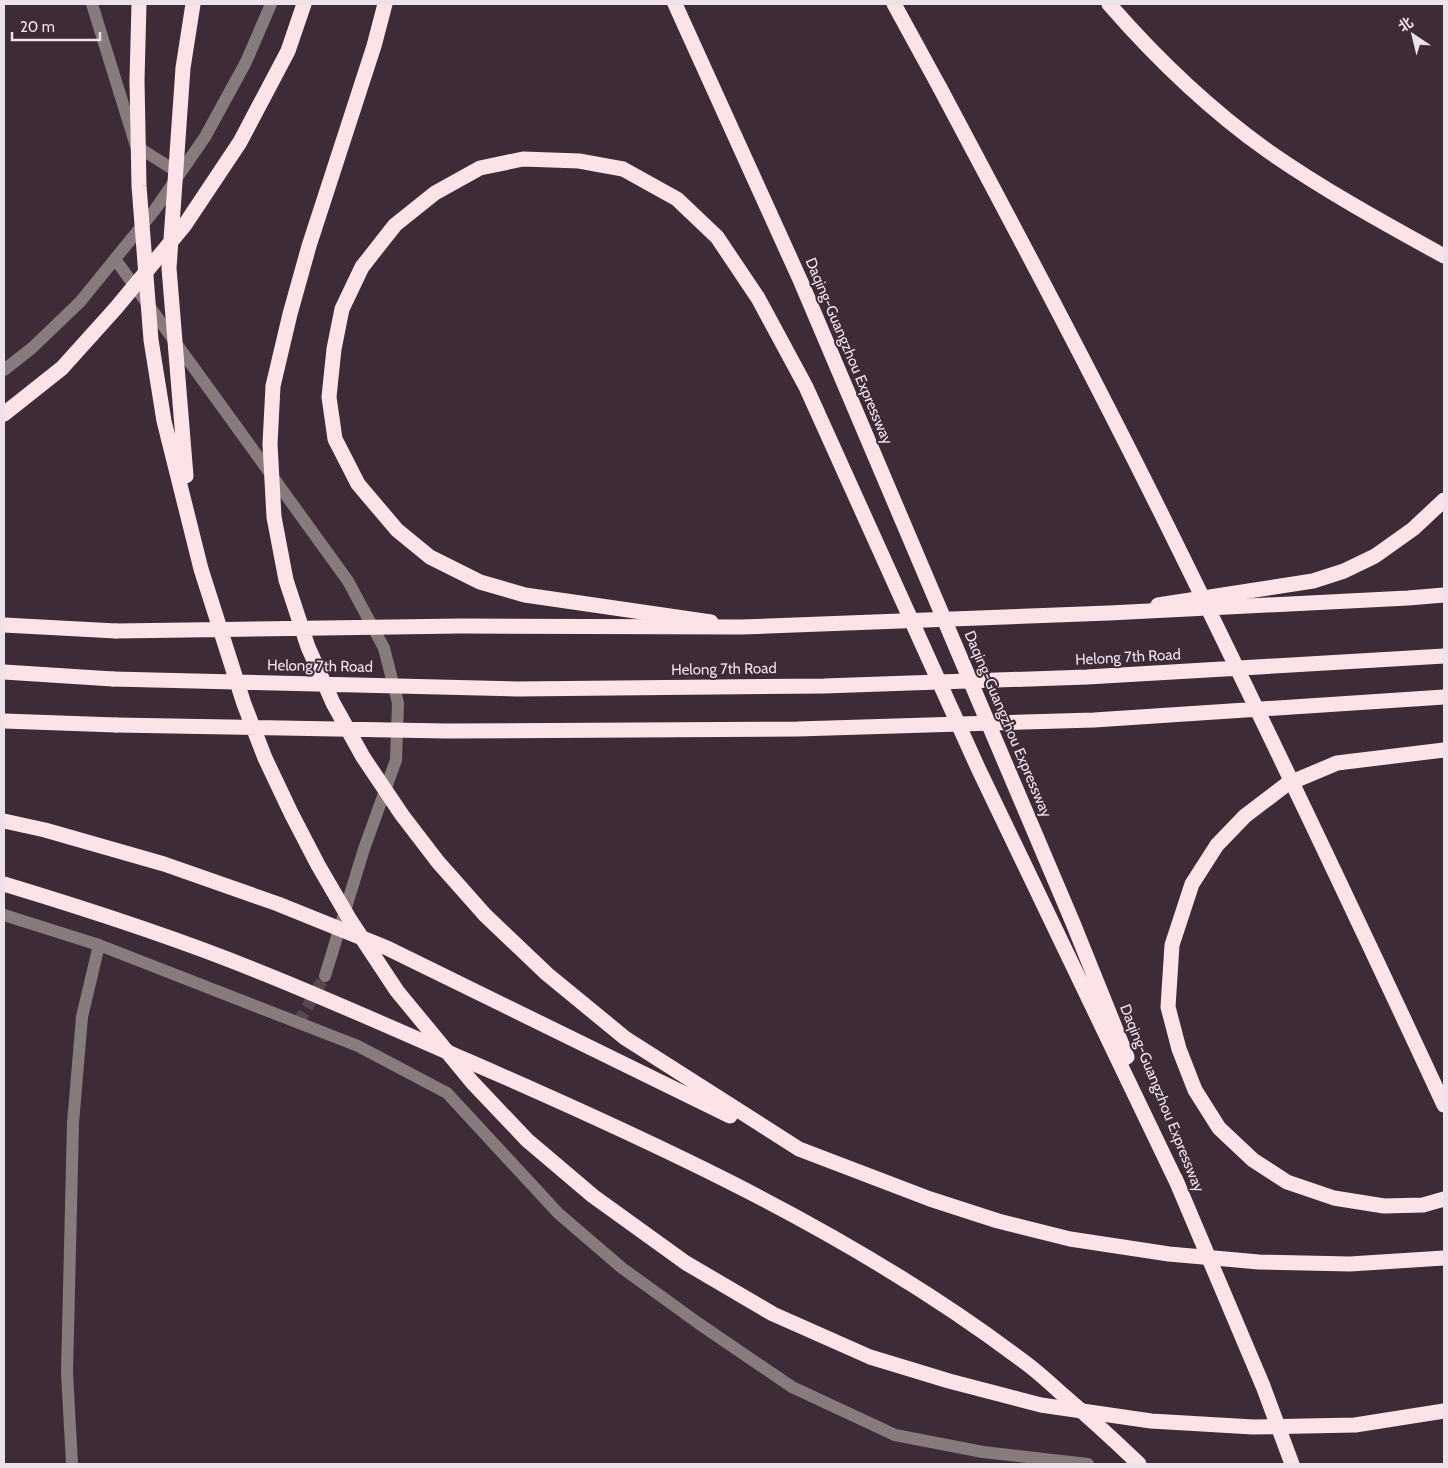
<svg xmlns="http://www.w3.org/2000/svg" width="1448" height="1468" font-family="Cabin,'Noto Sans SC',sans-serif">
	<style>
		.lines { fill: none; stroke-linecap: round; stroke-linejoin: round }
		.minor-tunnel { stroke: #584653; stroke-width: 12; stroke-dasharray: 12 6; stroke-linecap: butt }
		.minor { stroke: #887b7d; stroke-width: 12 }
		.highway { stroke: #fce3e8; stroke-width: 15 }
		.highway-bridge { stroke: #fce3e8; stroke-width: 15 }
		.labels { text-anchor: middle; stroke-width: 4; stroke-linejoin: round; paint-order: stroke }
		.street-label { font-size: 15px; fill: #eee2ea; stroke: #3e2b38 }
	</style>
	<rect width="100%" height="100%" fill="#3e2b38"/>
	<g class="lines">
		<!-- minor-tunnel -->
		<path class="minor-tunnel" d="M298,1023L325,976"/>
		<!-- minor -->
		<path class="minor" d="M92,4L136,146L179,173
			M115,259L348,581L384,648L398,703L396,760L364,849L325,976
			M4,370L32,348L80,302L154,211L205,137L246,62L271,4
			M4,915L99,945L358,1046L447,1093L558,1213L622,1268L698,1323L792,1387L895,1435L983,1452L1088,1464
			M72,1464L67,1373L73,1123L82,1017L99,945"/>
		<!-- highway -->
		<path class="highway" d="M675,4L801,282L1073,923L1127,1057
			M894,4L940,88
			M1109,4C1156,58 1209,109 1268,151C1324,190 1384,223 1444,256
			M1158,605L1313,581L1344,571L1375,556L1413,529L1444,500
			M711,622L525,595L480,582L430,557L397,530L358,484L335,439L329,397L334,349L342,309L362,267L395,225L435,193L480,168L523,159L579,161L623,169L677,199L717,237L758,298L806,387L978,768L1179,1187
			M4,625L116,631
			M4,672L113,679
			M4,721L116,725
			M1444,750L1337,763L1287,784L1245,816L1217,845L1192,884L1172,945L1168,1007L1179,1049L1195,1090L1219,1128L1253,1160L1287,1182L1334,1198L1384,1206L1423,1205L1444,1199
			M4,884C90,910 177,938 260,972C330,1000 399,1031 468,1061C661,1145 855,1234 1023,1361C1037,1371 1050,1383 1063,1395C1089,1417 1114,1440 1139,1464
			M1175,1178L1263,1386L1292,1464"/>
		<!-- highway-bridge -->
		<path class="highway-bridge" d="M139,4L137,80L139,186L151,340L164,421L201,569L244,704L265,758L291,813L318,865L350,920L397,991L472,1082L527,1140L593,1196L686,1263L773,1314L870,1357L949,1381L1041,1405L1151,1421L1253,1427L1355,1425L1444,1411
			M385,4L374,46L309,246L290,314L273,386L270,444L274,517L286,580L308,647L333,703L363,757L402,815L438,862L485,915L547,974L625,1038L799,1149L930,1199L998,1221L1070,1239L1169,1254L1259,1262L1350,1264L1444,1258
			M940,88C1015,229 1090,370 1161,513C1258,709 1352,907 1444,1105
			M4,414L62,368L116,308L184,226L240,142L288,51L304,4
			M186,476L169,268L183,68L193,4
			M116,631L461,626L742,627L1109,613L1408,598L1444,595
			M113,679L517,689L824,686L1087,677L1444,656
			M116,725L446,731L797,729L1094,720L1444,697
			M4,821L45,830L164,864L278,904L387,948L730,1116"/>
	</g>
	<g class="labels">
		<!-- street labels -->
		<g class="street-label">
			<text transform="translate(849 351) rotate(67)" y="5">Daqing-Guangzhou Expressway</text>
			<text transform="translate(1128 657) rotate(-3)" y="5">Helong 7th Road</text>
			<text transform="translate(320 666) rotate(1)" y="5">Helong 7th Road</text>
			<text transform="translate(724 669) rotate(-1)" y="5">Helong 7th Road</text>
			<text transform="translate(1008 724) rotate(67)" y="5">Daqing-Guangzhou Expressway</text>
			<text transform="translate(1162 1098) rotate(68)" y="5">Daqing-Guangzhou Expressway</text>
		</g>
	</g>
	<!-- border -->
	<rect width="1448" height="1468" fill="none" stroke="#eee2ea" stroke-width="10"/>
	<!-- north arrow -->
	<g transform="translate(1413 35) rotate(325)" stroke="#3e2b38" stroke-width="4" paint-order="stroke">
	<path d="M0-4L9 19L0 12L-9 19Z" fill="#eee2ea"/>
	<text y="-8" font-size="14" font-weight="bold" text-anchor="middle" fill="#eee2ea">北</text>
	</g>
	<!-- scale -->
	<path d="M12 32v8h88v-8" fill="none" stroke="#eee2ea" stroke-width="2.5"/>
	<text x="20" y="32" font-size="15" fill="#eee2ea" stroke="#3e2b38" stroke-width="4" paint-order="stroke">20 m</text>
</svg>
